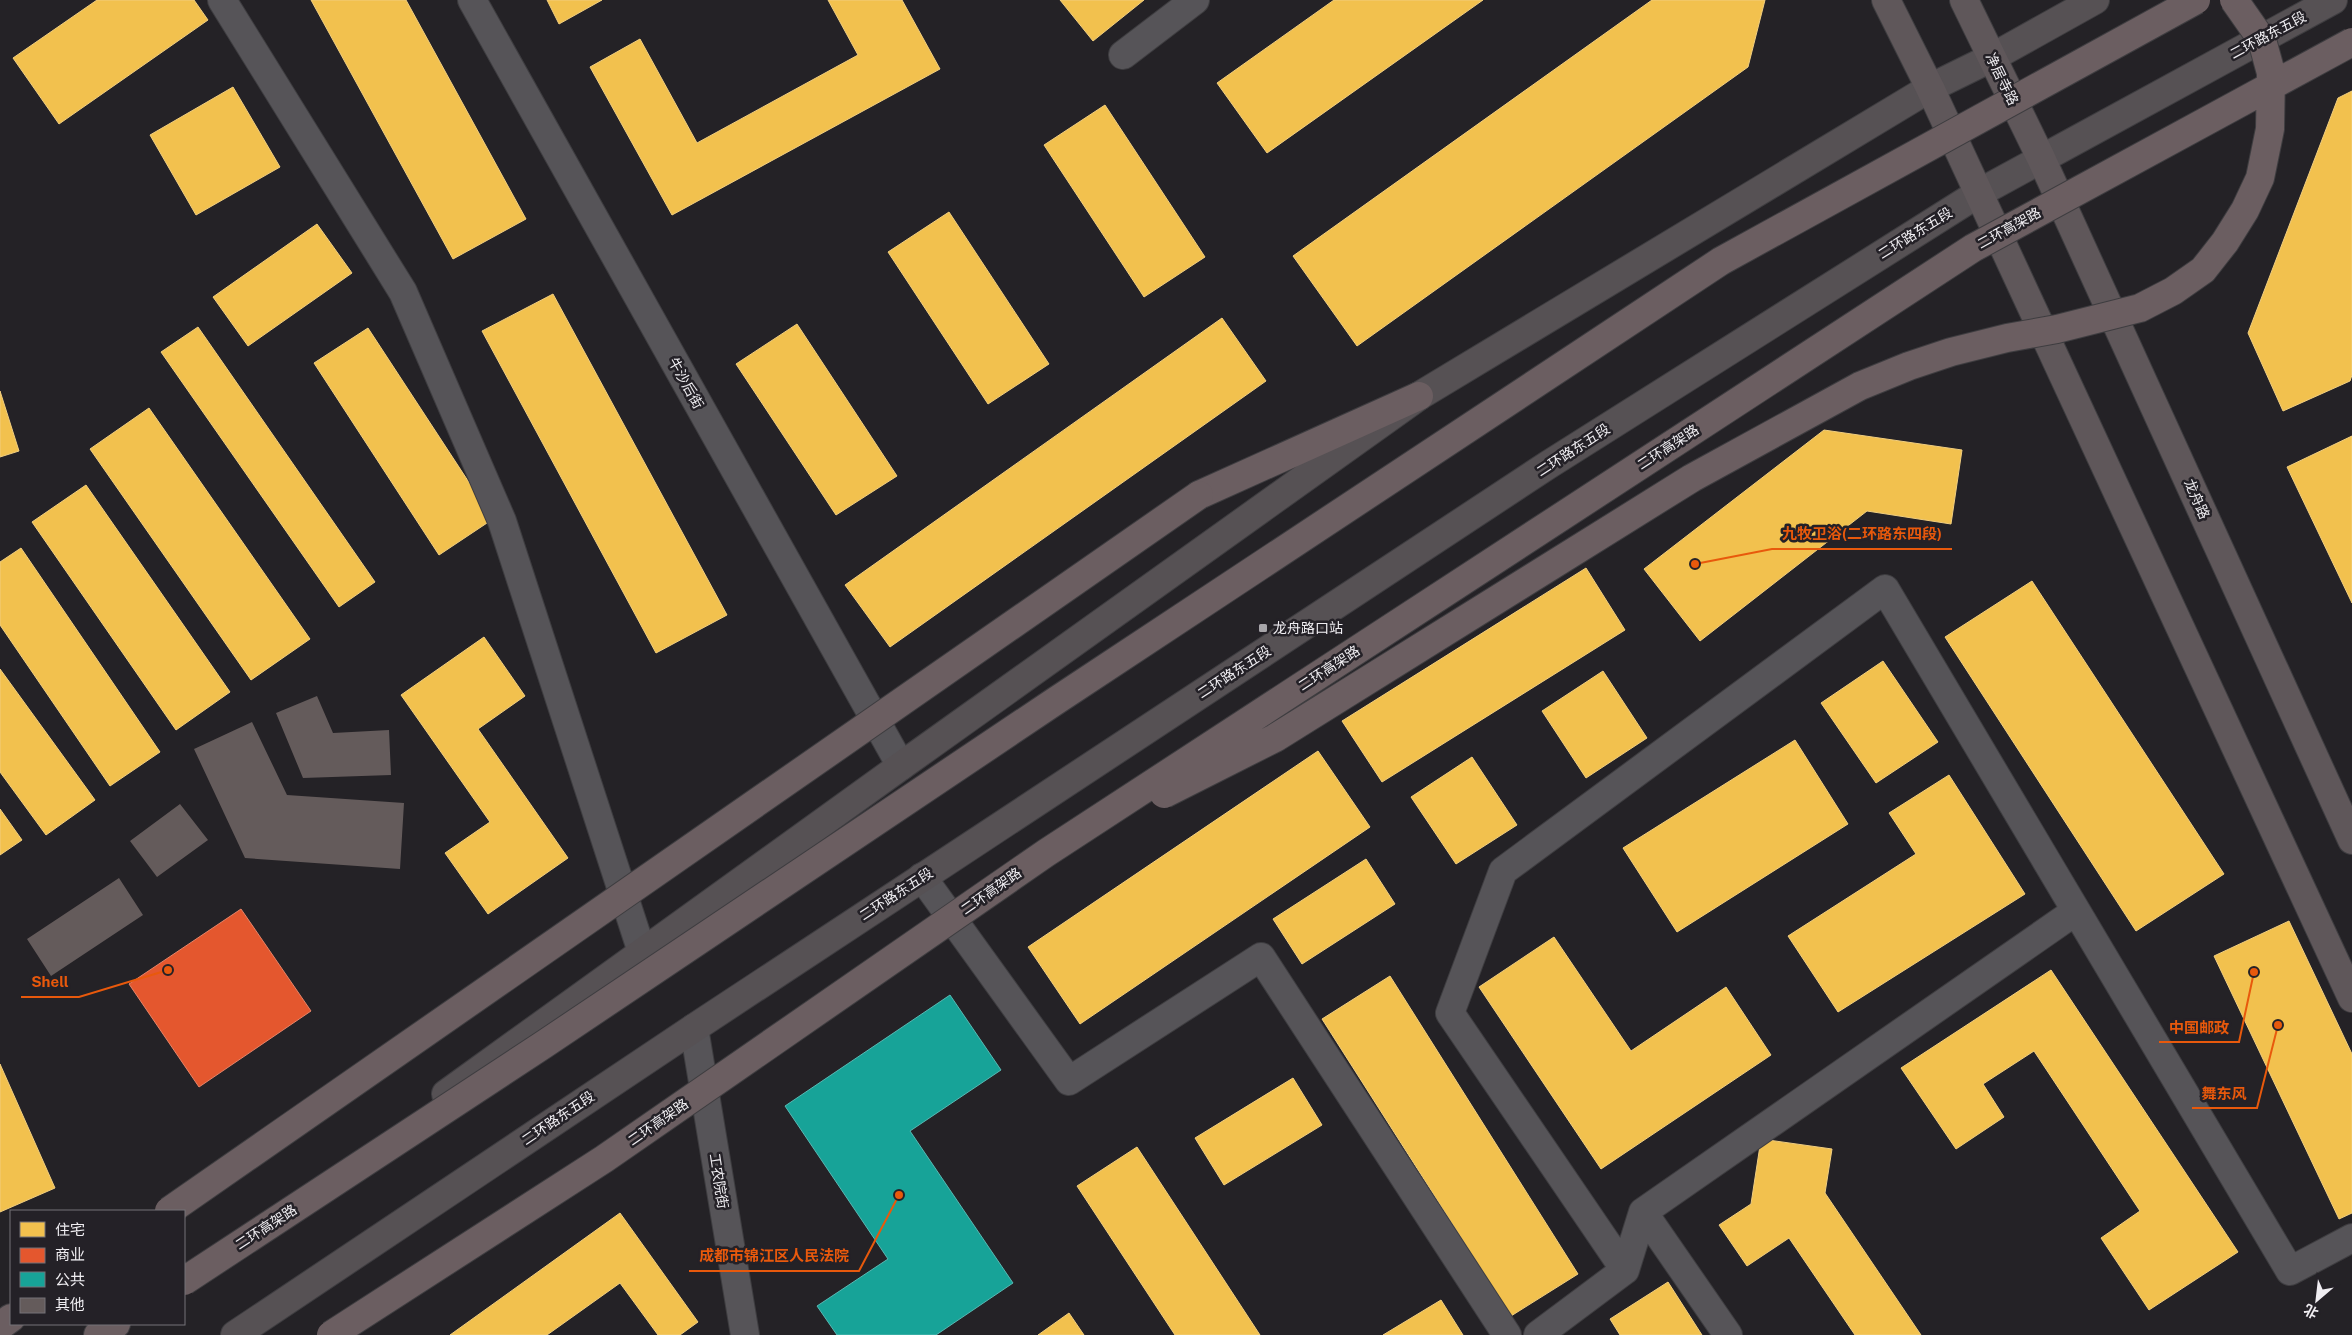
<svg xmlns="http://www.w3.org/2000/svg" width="2352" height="1335" font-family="'Public Sans','Noto Sans SC',sans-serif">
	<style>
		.homes { fill: #f2c14e; stroke: #f1ce7f }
		.shops { fill: #e4572e; stroke: #e78468 }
		.public { fill: #17a398; stroke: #58b9b3 }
		.building { fill: #645b5b }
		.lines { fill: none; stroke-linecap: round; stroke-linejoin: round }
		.street-casing { stroke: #3e3d40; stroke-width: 30 }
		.secondary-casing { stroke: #3e3d40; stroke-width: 30 }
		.primary-casing { stroke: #3e3d40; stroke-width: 30 }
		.highway-casing { stroke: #3e3d40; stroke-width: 30 }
		.street { stroke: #565458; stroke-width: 28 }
		.secondary { stroke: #565154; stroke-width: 28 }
		.primary { stroke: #5f575a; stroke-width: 28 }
		.highway { stroke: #6b5e61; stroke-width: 28 }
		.highway-bridge-casing { stroke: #3e3d40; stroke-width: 30; stroke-linecap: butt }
		.highway-bridge { stroke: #6b5e61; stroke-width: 28 }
		.poi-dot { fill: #a8a6aa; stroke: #242127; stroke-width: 2 }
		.labels { text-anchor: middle; stroke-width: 5; stroke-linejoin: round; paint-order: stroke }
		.street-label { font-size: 14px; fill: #efedf1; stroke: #242127 }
		.poi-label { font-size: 14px; fill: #efedf1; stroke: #242127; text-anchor: start }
		.leader { fill: none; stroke: #e8590c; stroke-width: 2 }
		.callout-dot { fill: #e8590c; stroke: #242127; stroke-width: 2 }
		.callout-label { font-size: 15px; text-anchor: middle; font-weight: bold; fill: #e8590c; stroke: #242127; stroke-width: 5; stroke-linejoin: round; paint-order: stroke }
	</style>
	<rect width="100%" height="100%" fill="#242226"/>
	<!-- homes -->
	<path class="homes" d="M97,0H194L208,20L59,124L13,58Z
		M311,0H406L526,219L453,259Z
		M547,0H602L559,24Z
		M828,0H902L940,69L672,215L590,67L640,39L697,143L858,55Z
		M1060,0H1144L1093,41Z
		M1334,0H1483L1267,153L1217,83Z
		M1652,0H1765L1748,67L1357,346L1293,256Z
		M233,87L280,167L196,215L150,135Z
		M2352,91V375L2350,381L2283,411L2248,333L2338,98Z
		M1105,105L1205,257L1144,297L1044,145Z
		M949,212L1049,364L988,404L888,252Z
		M317,224L352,273L248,346L213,297Z
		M553,294L727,615L656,653L482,331Z
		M1222,318L1266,381L890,647L845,585Z
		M797,324L897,476L836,515L736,364Z
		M198,327L375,582L339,607L161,352Z
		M368,328L493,519L439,555L314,363Z
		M0,391L19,451L0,457Z
		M149,408L310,639L251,680L90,449Z
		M1824,430L1962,450L1951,524L1867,511L1700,641L1644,569Z
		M2352,436V603L2287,467Z
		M86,485L230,692L176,730L32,522Z
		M21,548L160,752L110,786L0,625V562Z
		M1586,568L1625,630L1382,782L1342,721Z
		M2032,581L2224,874L2136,931L1945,637Z
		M484,637L525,696L478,729L568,858L488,914L445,853L490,822L401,695Z
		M1883,661L1938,742L1876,783L1821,703Z
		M0,669L95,800L46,835L0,772Z
		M1603,671L1647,738L1586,778L1542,711Z
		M1795,740L1848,824L1677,932L1623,848Z
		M1318,751L1370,827L1080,1024L1028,947Z
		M1472,757L1517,825L1456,864L1411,797Z
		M1949,775L2025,894L1838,1012L1788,936L1916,854L1889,813Z
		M0,809L22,840L0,855Z
		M1366,859L1395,904L1302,964L1273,919Z
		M2289,921L2352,1054V1213L2339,1219L2214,956Z
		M1554,937L1631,1051L1726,987L1771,1055L1601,1169L1479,987Z
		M2051,970L2238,1252L2149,1310L2101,1238L2140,1211L2034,1051L1983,1084L2004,1117L1956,1149L1901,1068Z
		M1390,976L1578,1274L1511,1316L1322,1019Z
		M0,1064L55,1188L0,1212Z
		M1293,1078L1322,1125L1224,1185L1195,1138Z
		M1761,1139L1832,1149L1825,1193L1921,1335H1855L1789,1238L1747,1266L1719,1225L1751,1204Z
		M1137,1147L1260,1335H1175L1077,1186Z
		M620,1213L698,1322L680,1335H658L620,1283L547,1335H450Z
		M1668,1282L1702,1335H1620L1610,1319Z
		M1441,1300L1463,1335H1383Z
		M1069,1313L1084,1335H1038Z"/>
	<!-- shops -->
	<path class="shops" d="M241,909L311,1011L199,1087L129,984Z"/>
	<!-- public -->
	<path class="public" d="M950,995L1001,1070L910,1131L1013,1283L936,1335H837L817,1306L888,1259L785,1106Z"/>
	<!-- building -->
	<path class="building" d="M317,696L333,733L389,730L391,775L303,778L276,713Z
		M252,722L287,795L404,803L400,869L245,858L194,749Z
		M180,804L208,840L157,877L130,841Z
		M119,878L143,915L51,976L27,939Z"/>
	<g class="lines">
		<defs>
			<path id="street" d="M222,0L403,292L502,521L642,952
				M472,0L901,766
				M1123,55L1195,0
				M922,877L1069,1081L1261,957L1507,1335
				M694,1028L745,1335
				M1643,1212L2076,911
				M1625,1270L1643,1212L1728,1335
				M1538,1335L1625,1270L1450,1013L1503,871L1885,589L2290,1271L2352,1238"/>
			<path id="secondary" d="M446,1094L901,766L1419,396L1930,88L1991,58L2095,0
				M235,1335L694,1028L1548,465L1979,193L2333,0"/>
			<path id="primary" d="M1886,0L1930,88L2352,998
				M1964,0L2041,158L2352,840"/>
			<path id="highway" d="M1199,495L1419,396
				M0,1326L11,1318
				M98,1335L116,1324"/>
		</defs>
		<!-- street casing -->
		<use href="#street" class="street-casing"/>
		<!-- secondary casing -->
		<use href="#secondary" class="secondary-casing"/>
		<!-- primary casing -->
		<use href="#primary" class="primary-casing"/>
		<!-- highway casing -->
		<use href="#highway" class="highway-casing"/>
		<!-- street -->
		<use href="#street" class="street"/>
		<!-- secondary -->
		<use href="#secondary" class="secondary"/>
		<!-- primary -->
		<use href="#primary" class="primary"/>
		<!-- highway -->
		<use href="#highway" class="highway"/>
		<defs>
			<path id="highway-bridge" d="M1164,794L1275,738L1692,478L1860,386L1909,366L1951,352L2007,338L2057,329L2140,308L2173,291L2203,270L2225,242L2245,210L2260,178L2270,129L2271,73L2262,40L2234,0
				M169,1211L1199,495
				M184,1281L543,1045L1054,702L1721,261L2196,0
				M331,1335L604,1159L1046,853L1973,248L2352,42"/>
		</defs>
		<!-- highway-bridge casing -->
		<use href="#highway-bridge" class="highway-bridge-casing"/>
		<!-- highway-bridge -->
		<use href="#highway-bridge" class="highway-bridge"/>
	</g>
	<!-- markers -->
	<rect class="poi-dot" x="1258" y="623" width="10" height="10" rx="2.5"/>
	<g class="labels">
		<!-- street labels -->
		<g class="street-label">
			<text transform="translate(2268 35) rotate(-28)" y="5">二环路东五段</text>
			<text transform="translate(2002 79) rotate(64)" y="5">净居寺路</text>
			<text transform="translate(2009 228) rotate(-29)" y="5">二环高架路</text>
			<text transform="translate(1915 233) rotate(-32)" y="5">二环路东五段</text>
			<text transform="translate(686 383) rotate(61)" y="5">牛沙后街</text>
			<text transform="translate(1668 447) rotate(-33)" y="5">二环高架路</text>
			<text transform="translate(1573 450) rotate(-33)" y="5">二环路东五段</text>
			<text transform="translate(2197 499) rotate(66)" y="5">龙舟路</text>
			<text transform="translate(1329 668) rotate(-33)" y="5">二环高架路</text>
			<text transform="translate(1234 672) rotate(-33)" y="5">二环路东五段</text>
			<text transform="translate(991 891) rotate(-35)" y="5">二环高架路</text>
			<text transform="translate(896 894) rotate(-33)" y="5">二环路东五段</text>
			<text transform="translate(558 1118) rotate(-34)" y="5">二环路东五段</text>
			<text transform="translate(658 1122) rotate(-35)" y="5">二环高架路</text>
			<text transform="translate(719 1181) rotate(81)" y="5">工农院街</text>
			<text transform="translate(266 1227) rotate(-33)" y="5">二环高架路</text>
		</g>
		<!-- poi labels -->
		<g class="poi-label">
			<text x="1273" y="633">龙舟路口站</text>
		</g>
	</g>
	<!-- callouts -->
	<path class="leader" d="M1695 564L1772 549H1952M168 970L79 997H21M2254 972L2239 1042H2159M2278 1025L2257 1108H2192M899 1195L859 1271H689"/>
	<g class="callout-dot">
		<circle cx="1695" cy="564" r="5"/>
		<circle cx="168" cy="970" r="5"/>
		<circle cx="2254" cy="972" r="5"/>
		<circle cx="2278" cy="1025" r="5"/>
		<circle cx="899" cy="1195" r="5"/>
	</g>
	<g class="callout-label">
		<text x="1862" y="539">九牧卫浴(二环路东四段)</text>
		<text x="50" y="987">Shell</text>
		<text x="2199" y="1033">中国邮政</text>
		<text x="2224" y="1099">舞东风</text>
		<text x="774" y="1261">成都市锦江区人民法院</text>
	</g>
	<!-- legend -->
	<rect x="10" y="1210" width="175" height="115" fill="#242127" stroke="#757378"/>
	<rect x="20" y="1222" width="25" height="15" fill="#f2c14e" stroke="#757378"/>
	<text x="55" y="1235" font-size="15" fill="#efedf1">住宅</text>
	<rect x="20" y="1248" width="25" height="15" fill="#e4572e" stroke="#757378"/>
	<text x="55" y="1260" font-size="15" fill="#efedf1">商业</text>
	<rect x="20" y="1272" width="25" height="15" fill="#17a398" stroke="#757378"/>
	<text x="55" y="1285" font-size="15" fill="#efedf1">公共</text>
	<rect x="20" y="1298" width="25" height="15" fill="#645b5b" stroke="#757378"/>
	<text x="55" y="1310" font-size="15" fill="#efedf1">其他</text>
	<!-- north arrow -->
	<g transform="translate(2317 1300) rotate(208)" stroke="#242127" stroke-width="4" paint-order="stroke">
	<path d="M0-4L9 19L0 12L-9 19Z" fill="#efedf1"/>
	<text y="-8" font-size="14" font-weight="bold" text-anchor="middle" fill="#efedf1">北</text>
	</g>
</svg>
